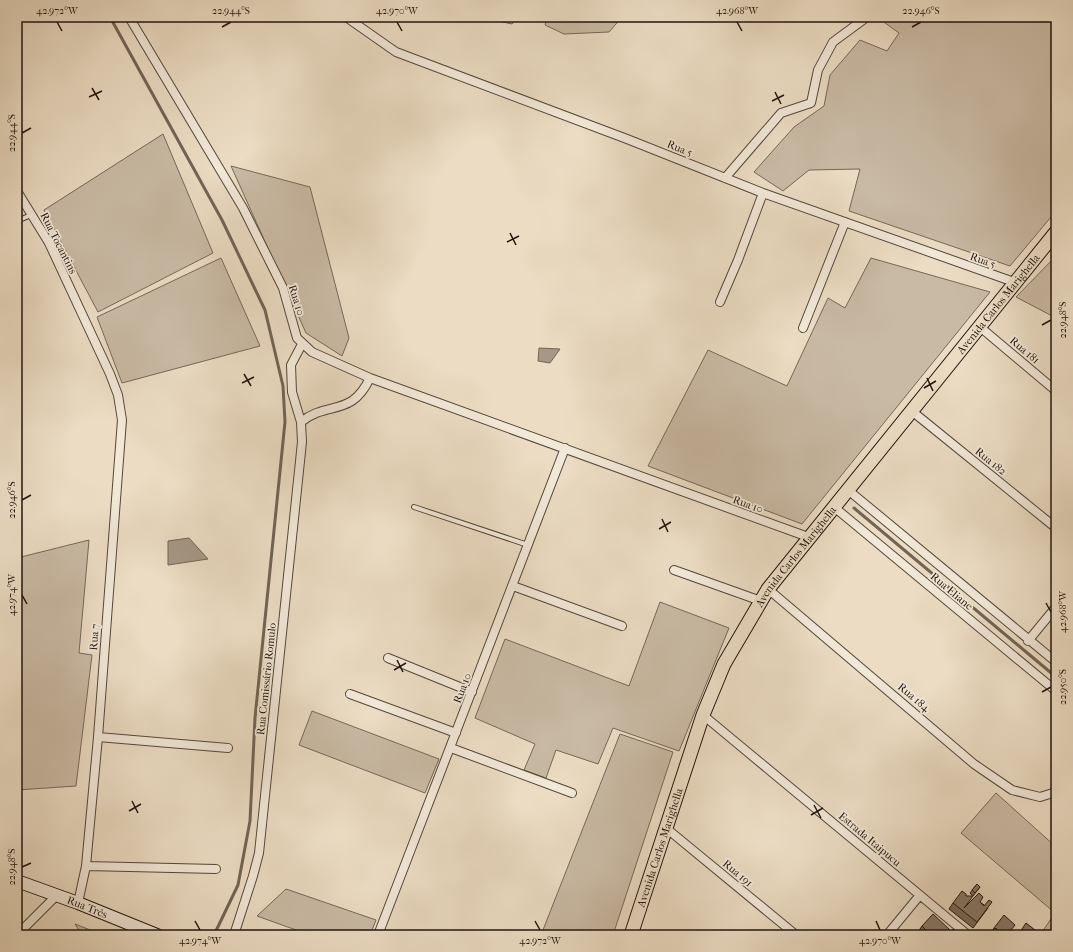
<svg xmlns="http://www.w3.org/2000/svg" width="1073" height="952" font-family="'IM FELL French Canon',serif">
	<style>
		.green { fill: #c9baa4; stroke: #756858 }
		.water { fill: #a69885; stroke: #716455 }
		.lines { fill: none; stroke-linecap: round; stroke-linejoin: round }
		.stream { stroke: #716455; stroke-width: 3 }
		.service-casing { stroke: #54473a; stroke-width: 6 }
		.minor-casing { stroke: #54473a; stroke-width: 10 }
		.secondary-casing { stroke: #21150d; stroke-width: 14 }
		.primary-casing { stroke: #21150d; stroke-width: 15 }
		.service { stroke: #f2e8d8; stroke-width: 4 }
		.minor { stroke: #f2e8d8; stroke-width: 8 }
		.secondary { stroke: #f2e8d8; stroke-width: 12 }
		.primary { stroke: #ebdcc3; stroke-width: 13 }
		.wall { fill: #776b5d; stroke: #21150d }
		.building { fill: #8a7c6c; stroke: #21150d }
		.ticks { fill: none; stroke: #21150d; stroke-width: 1.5 }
		.labels { text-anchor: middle; stroke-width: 3.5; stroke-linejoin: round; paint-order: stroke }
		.street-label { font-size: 11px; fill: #21150d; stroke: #f2e8d8 }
		.neatline { fill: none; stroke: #21150d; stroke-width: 1.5 }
		.ticks-label { font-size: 10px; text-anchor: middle; fill: #21150d }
	</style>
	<rect width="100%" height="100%" fill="#ebdcc3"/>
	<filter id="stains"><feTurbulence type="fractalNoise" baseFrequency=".005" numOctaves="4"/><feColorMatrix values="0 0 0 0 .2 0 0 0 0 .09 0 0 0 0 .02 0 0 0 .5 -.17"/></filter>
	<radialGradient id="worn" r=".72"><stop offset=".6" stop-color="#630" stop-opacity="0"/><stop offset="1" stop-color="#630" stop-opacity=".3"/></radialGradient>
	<!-- green -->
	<path class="green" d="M490,17H518L512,24L493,20Z
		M547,17H622L609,32L564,34L545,25Z
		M882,17H1056V211L1010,266L849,211L860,169L809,170L783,191L754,172L794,127L824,106L830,75L860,40L887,51L899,33L881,20Z
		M163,134L213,253L98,312L44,210Z
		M231,166L310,187L349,338L342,356L306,333Z
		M1056,256V318L1016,297Z
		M221,258L260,346L122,383L97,317Z
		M871,258L990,292L802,524L648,466L708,350L787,386L828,298L845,308Z
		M89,540L79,653L92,655L76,786L17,790V558Z
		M660,602L729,628L679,751L613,728L598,764L556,750L546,778L524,770L535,744L475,718L505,639L629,686Z
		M312,711L439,759L425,793L299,745Z
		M620,734L673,752L613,935H541Z
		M996,793L1056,847V935H1040L1055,913L961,833Z
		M286,889L376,920L370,935H310L257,916Z
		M75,924L103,935H82Z"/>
	<!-- water -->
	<path class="water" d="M539,348L560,349L550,363L538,361Z
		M189,538L208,559L168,565V541Z"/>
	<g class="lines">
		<!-- stream -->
		<path class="stream" d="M110,17L222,220L265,310L283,386L285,422L255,718L250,821L238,885L214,935
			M854,508L1056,677"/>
		<defs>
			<path id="service" d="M17,221L31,215
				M414,507L528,545"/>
			<path id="minor" d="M129,17L243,208L283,288L297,338L312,352L370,378L811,538
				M346,17L396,52L627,139L763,193L1014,282
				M725,178L781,113L811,103L818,70L833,42L867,17
				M17,191L49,243L110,374L118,395L122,420L98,737L86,866L78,903
				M720,302L738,260L763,193
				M980,327L1056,391
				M803,328L845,222
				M913,412L1056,528
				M301,422L292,392L291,365L302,344
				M848,490L1056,662
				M834,507L1056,691
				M674,570L761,601
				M513,586L622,626
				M768,589L974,764L1012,790L1040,797L1056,792
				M1028,641L1056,607
				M388,658L472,692
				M350,694L456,733
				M703,715L968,935
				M98,737L228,748
				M451,748L572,793
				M666,828L796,935
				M86,866L216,869
				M17,935L57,895
				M234,935L253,876L259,853L302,442L301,422C328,400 351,418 370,378
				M378,935L565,448
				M887,935L920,895"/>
			<g id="secondary">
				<path id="s1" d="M17,881L78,903L157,935"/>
			</g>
			<g id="primary">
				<path id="s2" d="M631,935L703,715L724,664L768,589L1056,232"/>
			</g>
		</defs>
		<!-- service casing -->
		<use href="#service" class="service-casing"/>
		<!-- minor casing -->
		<use href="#minor" class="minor-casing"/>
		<!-- secondary casing -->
		<use href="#secondary" class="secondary-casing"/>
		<!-- primary casing -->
		<use href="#primary" class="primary-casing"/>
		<!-- service -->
		<use href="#service" class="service"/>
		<!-- minor -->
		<use href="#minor" class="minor"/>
		<!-- secondary -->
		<use href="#secondary" class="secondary"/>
		<!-- primary -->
		<use href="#primary" class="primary"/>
	</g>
	<!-- wall -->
	<path class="wall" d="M977,884L980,887L973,896L970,893Z
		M966,896L964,908L980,902L988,908L973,928L949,909L953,903Z
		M922,926L951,931L956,935H920L918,932Z
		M994,928L1011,931L1008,935H992L990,934Z"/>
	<!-- building -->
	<path class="building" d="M977,884L980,887L975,893L972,890Z
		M962,891L966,894V896H973L964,908L979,893L983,897L980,902L984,906L989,900L992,902L977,922L953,903Z
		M933,914L951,931L953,929L958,933L956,935H931L922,926Z
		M1004,915L1015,925L1007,935H1000L995,931L997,929L994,928Z
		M1026,923L1035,930L1032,935H1018Z"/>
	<!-- ticks -->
	<path class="ticks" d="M57,22L62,31M397,22L402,31M737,22L742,31M222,27L231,22M912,27L921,22M92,88L99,100M775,92L781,104M89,97L102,91M772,101L784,95M22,133L31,128M510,233L516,245M507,242L519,236M1042,325L1051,320M244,374L251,386M927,378L933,391M242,383L254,377M924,388L936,381M22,500L31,495M662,519L668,532M659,529L671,522M22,595L27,604M1046,603L1051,612M397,660L403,672M394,670L406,663M1042,692L1051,687M132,801L138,813M814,805L821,818M129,811L141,804M811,815L823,808M22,867L31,863M195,921L200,930M535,921L540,930M876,921L880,930"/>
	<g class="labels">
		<!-- street labels -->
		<g class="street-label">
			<text transform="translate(680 148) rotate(22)" y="4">Rua 5</text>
			<text transform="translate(59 243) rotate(63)" y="4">Rua Tocantins</text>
			<text transform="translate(983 260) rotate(20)" y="4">Rua 5</text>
			<text transform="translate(297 300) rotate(73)" y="4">Rua 10</text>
			<text dy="4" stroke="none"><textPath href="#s2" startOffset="740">Avenida Carlos Marighella</textPath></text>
			<text transform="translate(1025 350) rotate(40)" y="4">Rua 181</text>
			<text transform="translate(991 461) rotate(39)" y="4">Rua 182</text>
			<text transform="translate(748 504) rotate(20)" y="4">Rua 10</text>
			<text dy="4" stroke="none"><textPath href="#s2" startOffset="416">Avenida Carlos Marighella</textPath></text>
			<text transform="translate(952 591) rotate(40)" y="4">Rua Eliane</text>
			<text transform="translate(94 637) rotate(-86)" y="4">Rua 7</text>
			<text transform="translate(266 679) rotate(-84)" y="4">Rua Comissário Romulo</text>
			<text transform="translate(462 688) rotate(-69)" y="4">Rua 10</text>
			<text transform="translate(914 697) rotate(40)" y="4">Rua 184</text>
			<text transform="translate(870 839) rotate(40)" y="4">Estrada Itaipucu</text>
			<text dy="4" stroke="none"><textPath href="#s2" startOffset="92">Avenida Carlos Marighella</textPath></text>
			<text transform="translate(738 873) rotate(40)" y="4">Rua 191</text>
			<text dy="4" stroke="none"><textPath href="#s1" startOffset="75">Rua Três</textPath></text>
		</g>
	</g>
	<!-- margin -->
	<rect width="1073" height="952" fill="none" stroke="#ebdcc3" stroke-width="44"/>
	<rect x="22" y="22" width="1029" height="908" class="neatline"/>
	<g class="ticks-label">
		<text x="57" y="14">42.972°W</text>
		<text x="231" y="14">22.944°S</text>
		<text x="397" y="14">42.970°W</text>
		<text x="737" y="14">42.968°W</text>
		<text x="921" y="14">22.946°S</text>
		<text transform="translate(11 133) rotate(-90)" y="4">22.944°S</text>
		<text transform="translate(1062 320) rotate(-90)" y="4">22.948°S</text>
		<text transform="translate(11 500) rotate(-90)" y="4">22.946°S</text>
		<text transform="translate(11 595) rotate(-90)" y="4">42.974°W</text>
		<text transform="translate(1062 612) rotate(-90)" y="4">42.968°W</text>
		<text transform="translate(1062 687) rotate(-90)" y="4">22.950°S</text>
		<text transform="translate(11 867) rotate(-90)" y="4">22.948°S</text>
		<text x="200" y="944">42.974°W</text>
		<text x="540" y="944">42.972°W</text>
		<text x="880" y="944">42.970°W</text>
	</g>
	<rect width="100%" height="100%" filter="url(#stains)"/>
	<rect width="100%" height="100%" fill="url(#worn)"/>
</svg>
